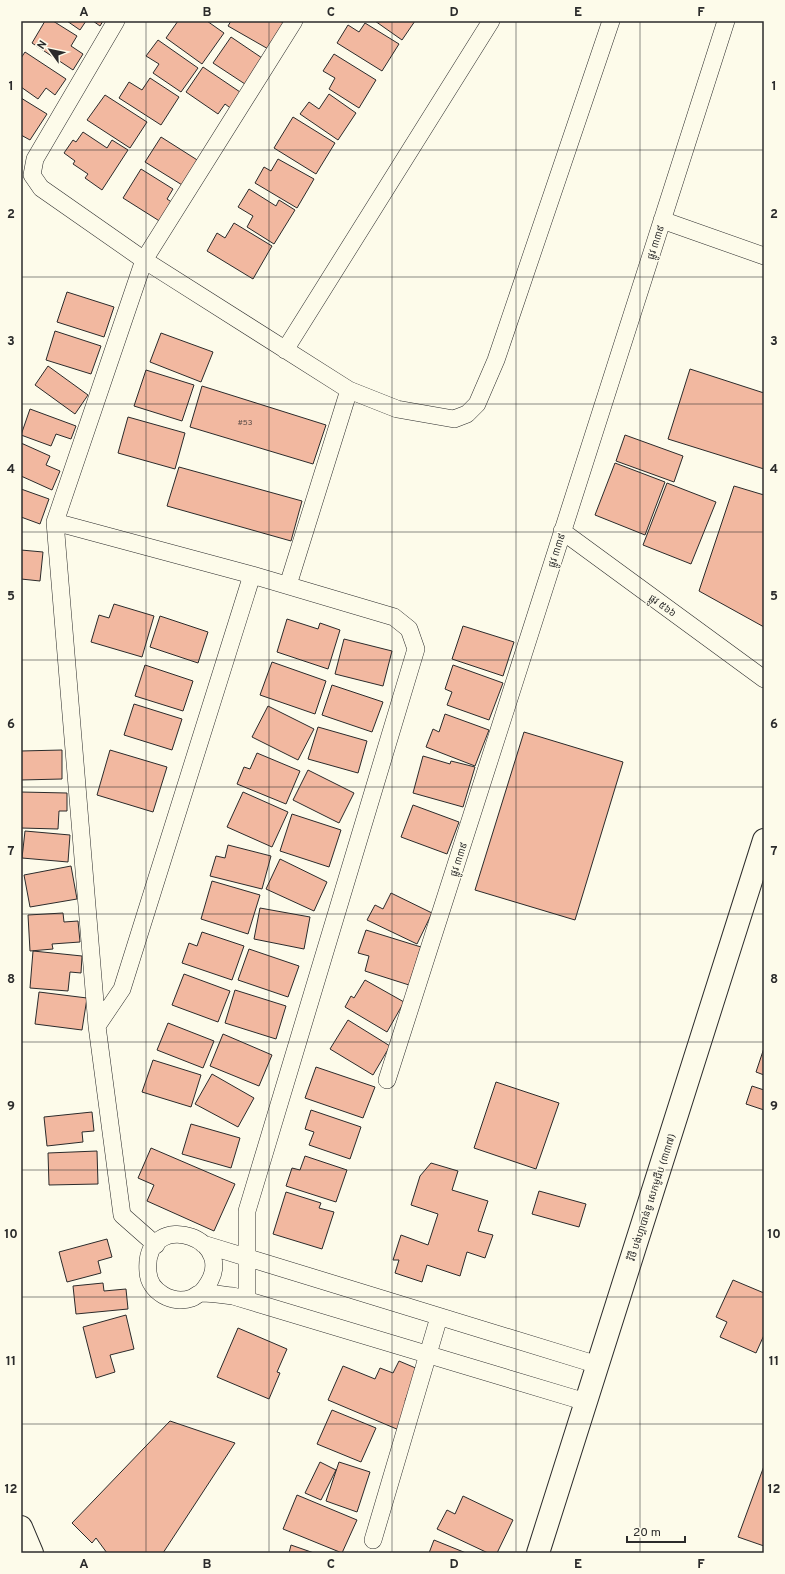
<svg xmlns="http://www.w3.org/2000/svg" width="785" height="1574" font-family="Overpass,'Noto Sans Khmer',sans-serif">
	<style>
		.building { fill: #f2b8a0; stroke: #2b2b2b }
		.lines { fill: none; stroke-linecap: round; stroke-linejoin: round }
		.street-casing { stroke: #2b2b2b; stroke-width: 18 }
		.secondary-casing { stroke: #2b2b2b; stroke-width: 24 }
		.primary-casing { stroke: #2b2b2b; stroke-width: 24 }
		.street { stroke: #fdfbea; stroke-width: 17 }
		.secondary { stroke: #fdfbea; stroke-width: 22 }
		.primary { stroke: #fdfbea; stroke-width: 22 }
		.grid { fill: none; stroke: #2b2b2b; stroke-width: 1; stroke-opacity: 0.55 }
		.labels { text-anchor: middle; stroke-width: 3; stroke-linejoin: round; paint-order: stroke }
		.number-label { font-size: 8px; fill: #5d4e48 }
		.street-label { font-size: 10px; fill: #2b2b2b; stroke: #fdfbea }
		.neatline { fill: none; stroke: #2b2b2b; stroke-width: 1.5 }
		.grid-label { font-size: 13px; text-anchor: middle; font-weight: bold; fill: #2b2b2b }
	</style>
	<rect width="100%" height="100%" fill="#fdfbea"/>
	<!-- building -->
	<path class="building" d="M45,21H53L77,36L71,46L83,54L73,70L32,43Z
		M67,21H86L80,30Z
		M93,21H103L100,26Z
		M178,21H207L224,33L202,64L166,38Z
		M231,21H280L285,24L270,50L228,26Z
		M375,21H415L402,40Z
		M365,23L399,44L382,71L337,43L348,25L359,32Z
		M231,37L265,60L248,86L213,63Z
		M158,40L198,68L181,92L153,73L159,64L146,56Z
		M25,52L66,79L55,95L46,88L38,99L21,87V58Z
		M334,54L376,80L359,108L329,89L335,78L323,71Z
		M203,67L243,94L233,110L225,104L218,114L186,92Z
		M150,78L179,97L161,125L119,98L129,82L142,90Z
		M329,94L356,113L338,140L300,114L309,102L319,109Z
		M105,95L147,122L130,148L87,120Z
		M21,98L47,114L30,140L21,135Z
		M293,117L335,143L316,174L274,148Z
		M83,132L107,148L112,140L128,150L102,190L85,178L88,174L73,164L75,161L64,153L73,140L76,142Z
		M161,137L202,163L187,188L145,162Z
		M278,159L314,179L297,208L255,183L264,167L271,171Z
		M141,169L173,189L167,199L173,203L161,222L123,198Z
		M249,189L276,206L279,200L295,210L274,244L247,227L253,216L238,207Z
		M234,223L272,246L253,279L207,251L217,233L225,238Z
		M67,292L114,307L104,337L57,322Z
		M55,331L101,346L91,374L46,360Z
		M161,333L213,352L201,382L150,362Z
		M48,366L88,395L75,414L35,385Z
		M690,369L764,393V469L668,439Z
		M146,370L194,385L182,421L134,406Z
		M202,386L326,425L313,464L190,427Z
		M30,409L76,426L71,439L56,434L51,446L21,435Z
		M128,417L185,433L175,469L118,453Z
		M625,435L683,456L674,482L616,461Z
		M21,443L50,456L46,465L60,471L52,490L21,476Z
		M615,463L665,482L645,535L595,515Z
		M179,467L302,501L291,541L167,506Z
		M667,483L716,502L691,564L643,545Z
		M734,486L764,495V627L699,591Z
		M21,489L49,499L40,524L21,517Z
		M21,550L43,552L40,581L21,579Z
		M114,604L154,616L142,657L91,642L99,615L109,618Z
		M160,616L208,632L198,663L150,647Z
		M287,619L318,629L320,623L340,630L328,669L277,652Z
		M463,626L514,642L503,676L452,659Z
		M344,639L392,651L383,686L335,674Z
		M272,662L326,681L315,714L260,695Z
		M145,665L193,681L183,711L135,696Z
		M453,665L503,683L489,720L447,705L452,692L445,689Z
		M332,685L383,702L372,732L322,715Z
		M134,704L182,719L172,750L124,735Z
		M268,706L314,729L298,760L252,737Z
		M445,714L489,730L475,766L426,747L433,729L439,732Z
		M318,727L367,741L358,773L308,759Z
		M524,732L623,762L575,920L475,890Z
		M62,750V779L21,780V751Z
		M110,750L167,767L153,812L97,795Z
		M257,753L300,771L286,804L237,784L244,767L250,769Z
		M423,756L450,764L451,761L475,767L463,807L413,793Z
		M308,770L354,793L339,823L293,800Z
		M21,792L67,793V811H59L58,829L21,828Z
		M243,792L288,812L272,847L227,827Z
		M413,805L459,822L447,854L401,837Z
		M292,814L341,830L329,867L280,851Z
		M25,831L70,835L68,862L22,858Z
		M228,845L271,856L262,889L210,876L216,856L225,858Z
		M280,859L327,882L314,911L266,889Z
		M71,866L77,899L30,907L24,875Z
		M212,881L260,895L248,934L201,919Z
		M391,893L432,913L417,944L367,920L375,905L383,909Z
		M260,908L310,917L304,949L254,939Z
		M63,913L64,922L78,921L80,942L52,944L53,949L30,951L28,915Z
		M366,930L421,947L409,985L365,971L369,956L358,953Z
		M202,932L244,946L232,980L182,963L189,943L197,946Z
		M249,949L299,966L288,997L238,980Z
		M33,951L82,956L81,973L70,972L68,991L30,988Z
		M184,974L230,991L218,1022L172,1005Z
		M365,980L404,1002L387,1032L345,1007L351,996L354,998Z
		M235,990L286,1006L276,1039L225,1023Z
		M39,992L87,998L82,1030L35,1024Z
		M348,1020L390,1046L373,1075L330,1049Z
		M168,1023L214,1041L203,1068L157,1050Z
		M223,1034L272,1055L259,1086L210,1066Z
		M764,1048V1075L756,1072Z
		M153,1060L201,1075L191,1107L142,1092Z
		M316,1067L375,1087L363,1118L305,1098Z
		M212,1074L254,1098L238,1127L195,1104Z
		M496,1082L559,1103L536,1169L474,1148Z
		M752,1086L764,1090V1110L746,1104Z
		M311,1110L361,1127L350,1159L309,1145L314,1132L305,1129Z
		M92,1112L94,1131L82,1132L83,1142L47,1146L44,1117Z
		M191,1124L240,1138L231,1168L182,1154Z
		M151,1148L235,1184L214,1231L147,1201L154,1185L138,1178Z
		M97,1151L98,1184L49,1185L48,1153Z
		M305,1156L347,1170L336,1202L286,1186L292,1168L300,1170Z
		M431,1163L458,1171L452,1190L488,1201L478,1231L493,1235L485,1258L467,1252L460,1276L427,1265L422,1282L395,1273L399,1260H393L401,1235L428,1245L438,1214L411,1205L420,1176Z
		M539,1191L586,1204L579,1227L532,1214Z
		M286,1192L321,1203L319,1208L334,1212L322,1249L273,1234Z
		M107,1239L112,1257L98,1261L101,1273L67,1282L59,1252Z
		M733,1280L764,1293V1335L756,1353L720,1337L727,1322L716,1317Z
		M103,1283L104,1291L126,1289L128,1309L76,1314L73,1286Z
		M126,1315L134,1349L110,1355L115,1372L96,1378L83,1327Z
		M238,1328L287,1349L277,1372L280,1373L269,1399L217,1377Z
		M399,1361L418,1369L405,1401L410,1403L399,1430L328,1400L343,1366L375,1379L380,1368L393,1373Z
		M332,1410L376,1428L361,1462L317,1444Z
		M170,1421L235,1443L163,1553H107L96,1538L92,1543L72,1523Z
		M320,1462L336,1470L321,1500L305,1493Z
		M339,1462L370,1472L357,1512L326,1501Z
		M764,1466V1546L738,1537Z
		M297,1495L357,1520L342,1553L283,1529Z
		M463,1496L513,1520L497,1553H488L437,1529L447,1510L455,1514Z
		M434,1540L466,1553H429Z
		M291,1545L314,1553H289Z"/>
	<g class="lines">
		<defs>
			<path id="street" d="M116,21L35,159L32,175L41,188L144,260L349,390L397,409L454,419L467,414L477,404L496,360L611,21
				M662,220L764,256
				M285,350L491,21
				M55,522L252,575L394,617L409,629L416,649L247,1211V1300
				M562,531L764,679
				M288,585L349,390
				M97,1026L122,989L252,575
				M387,1080L726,21
				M203,1244L598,1365
				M156,1245L122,1215L97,1026L55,522L144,260L294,21
				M201,1293C250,1239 142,1204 148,1272C149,1292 173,1305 192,1298C195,1297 198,1293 202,1293C212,1293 223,1295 233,1296L586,1402
				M373,1540L439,1317"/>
			<path id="secondary" d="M538,1553L764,840"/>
			<path id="primary" d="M21,1527L32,1553"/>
		</defs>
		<!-- street casing -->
		<use href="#street" class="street-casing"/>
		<!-- secondary casing -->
		<use href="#secondary" class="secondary-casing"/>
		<!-- primary casing -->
		<use href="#primary" class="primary-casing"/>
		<!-- street -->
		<use href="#street" class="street"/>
		<!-- secondary -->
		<use href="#secondary" class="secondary"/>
		<!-- primary -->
		<use href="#primary" class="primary"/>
	</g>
	<!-- grid -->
	<path class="grid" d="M146,21V1553M269,21V1553M392,21V1553M516,21V1553M640,21V1553M21,150H764M21,277H764M21,404H764M21,532H764M21,660H764M21,787H764M21,914H764M21,1042H764M21,1170H764M21,1297H764M21,1424H764"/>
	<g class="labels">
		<!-- number labels -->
		<g class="number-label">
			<text x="245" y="425">#53</text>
		</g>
		<!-- street labels -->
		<g class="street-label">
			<text transform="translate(655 242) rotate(-72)" y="4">ផ្លូវ ៣៣៩</text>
			<text transform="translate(556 550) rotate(-72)" y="4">ផ្លូវ ៣៣៩</text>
			<text transform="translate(663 605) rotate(36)" y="4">ផ្លូវ ៥៦៦</text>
			<text transform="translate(458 859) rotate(-72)" y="4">ផ្លូវ ៣៣៩</text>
			<text transform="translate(651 1197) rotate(-72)" y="4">វិថី បង់ហ្គាបាន់ឌូ សេកមូជីប (៣៣៧)</text>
		</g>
	</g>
	<!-- border -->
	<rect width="785" height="1574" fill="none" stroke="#fdfbea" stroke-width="44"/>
	<!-- north arrow -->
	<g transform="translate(50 50) rotate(303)" stroke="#fdfbea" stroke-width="3" paint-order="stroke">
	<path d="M0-3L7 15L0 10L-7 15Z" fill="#2b2b2b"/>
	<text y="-6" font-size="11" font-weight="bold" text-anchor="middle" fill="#2b2b2b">N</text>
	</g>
	<!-- scale -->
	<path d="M627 1536v6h58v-6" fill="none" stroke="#2b2b2b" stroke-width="2"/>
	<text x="633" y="1536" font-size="12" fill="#2b2b2b" stroke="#fdfbea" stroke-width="3" paint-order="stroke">20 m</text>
	<rect x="22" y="22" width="741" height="1530" class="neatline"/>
	<g class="grid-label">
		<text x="84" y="16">A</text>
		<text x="207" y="16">B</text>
		<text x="331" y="16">C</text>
		<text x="454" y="16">D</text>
		<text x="578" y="16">E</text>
		<text x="701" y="16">F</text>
		<text x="11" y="90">1</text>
		<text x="774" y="90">1</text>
		<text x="11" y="218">2</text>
		<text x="774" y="218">2</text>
		<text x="11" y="345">3</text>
		<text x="774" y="345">3</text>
		<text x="11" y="473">4</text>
		<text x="774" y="473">4</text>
		<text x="11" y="600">5</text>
		<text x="774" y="600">5</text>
		<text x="11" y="728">6</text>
		<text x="774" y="728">6</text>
		<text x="11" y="855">7</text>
		<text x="774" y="855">7</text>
		<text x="11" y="983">8</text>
		<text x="774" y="983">8</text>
		<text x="11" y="1110">9</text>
		<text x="774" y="1110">9</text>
		<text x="11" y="1238">10</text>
		<text x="774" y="1238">10</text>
		<text x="11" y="1365">11</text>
		<text x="774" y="1365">11</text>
		<text x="11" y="1493">12</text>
		<text x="774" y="1493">12</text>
		<text x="84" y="1568">A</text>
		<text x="207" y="1568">B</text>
		<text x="331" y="1568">C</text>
		<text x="454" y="1568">D</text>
		<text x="578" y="1568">E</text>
		<text x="701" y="1568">F</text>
	</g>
</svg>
